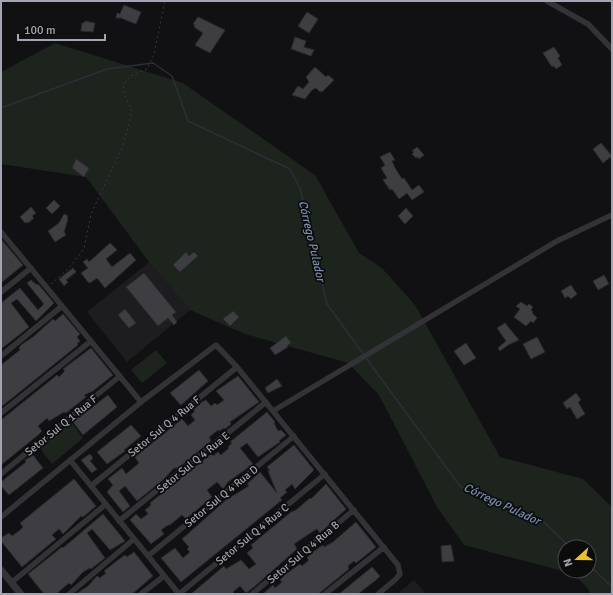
<svg xmlns="http://www.w3.org/2000/svg" width="613" height="595" font-family="Signika,sans-serif">
	<style>
		.built { fill: #1d1d1f }
		.green { fill: #1d241e; fill-rule: evenodd }
		.lines { fill: none; stroke-linecap: round; stroke-linejoin: round }
		.stream { stroke: #2a3037; stroke-width: 1.5 }
		.building { fill: #3d3d42; stroke: #2b2b2e }
		.path { stroke: #38393e; stroke-width: 1; stroke-dasharray: 2 3; stroke-linecap: butt }
		.minor { stroke: #323237; stroke-width: 5.5 }
		.tertiary { stroke: #323237; stroke-width: 7 }
		.labels { text-anchor: middle; stroke-width: 3.5; stroke-linejoin: round; paint-order: stroke }
		.street-label { font-size: 11px; fill: #a2a5b2; stroke: #0c0c0d }
		.water-label { font-size: 12px; font-style: italic; fill: #7a8fad; stroke: #0c0c0d }
	</style>
	<rect width="100%" height="100%" fill="#111012"/>
	<!-- built -->
	<path class="built" d="M149,262L190,310L127,362L87,312Z
		M414,580L426,594H397Z"/>
	<!-- green -->
	<path class="green" d="M55,43L183,83L315,175L359,253L382,268L415,305L500,457L583,479L612,507V594H590L589,590L574,574L464,545L437,507L379,395L348,363L245,334L190,310L149,262L86,177L1,164V72ZM565,547H589V571H565Z
		M156,350L167,363L142,383L131,370Z
		M71,422L83,438L52,464L39,447Z"/>
	<g class="lines">
		<!-- stream -->
		<path class="stream" d="M1,108L107,69L153,63L172,76L188,121L290,169L300,188L327,304L364,355
			M366,358L460,486L480,497L544,522L570,547
			M589,565L612,587"/>
	</g>
	<!-- building -->
	<path class="building" d="M124,5L141,12L136,24L121,18H116L117,13L120,14Z
		M307,12L318,19L309,33L298,26Z
		M198,17L225,30L210,53L195,45L203,33L194,27L195,25L193,24Z
		M85,21L95,23L93,32L81,31L82,23H84Z
		M295,37L306,41L304,47L314,50L311,56L291,49Z
		M554,47L560,56L558,58L562,65L556,69L554,66L552,67L543,53Z
		M315,67L326,77L328,75L334,80L323,91L320,92L316,88L312,90L305,99L292,95L298,86L303,89L309,82L306,77Z
		M601,143L612,156L603,163L593,149Z
		M417,147L424,155L419,159L418,157L416,158L412,154L414,152L412,151Z
		M390,152L395,160L392,161L395,168L402,179L404,178L412,190L419,185L424,192L412,200L407,193L399,199L392,189L390,190L383,180L387,178L381,168L385,165L380,157Z
		M76,159L89,168L84,177L72,168Z
		M54,200L60,206L52,214L46,208Z
		M31,207L36,213L32,216L34,218L28,223L27,222L25,223L20,217Z
		M406,208L413,216L405,224L398,216Z
		M64,214L68,216L67,219H68L64,232L66,235L55,242L48,231L59,223Z
		M1,239L23,265L1,283Z
		M110,243L117,250L106,259L112,267L130,253L136,260L105,288L97,278L90,283L88,282L81,273L88,268L83,262L87,259L89,262Z
		M186,252L189,256L194,252L198,256L180,272L173,265Z
		M73,268L76,272L66,280L68,282L64,286L59,279Z
		M144,273L176,312L172,315L177,322L174,325L168,318L158,326L126,287Z
		M604,275L609,284L598,290L593,281Z
		M31,280L37,285L38,284L54,303L36,321L17,299L11,303L29,327L1,349V303L20,288L38,310L44,304L27,283Z
		M571,285L577,294L571,299L568,296L565,298L561,291Z
		M521,302L527,306L529,304L533,307L531,310L533,312L532,313L537,318L533,323L531,321L526,326L514,317L520,309L516,306Z
		M125,309L136,323L129,328L118,315Z
		M233,311L239,317L230,326L223,319Z
		M63,314L80,334L77,337L80,341L77,344L78,345L1,407V365L20,350L19,348L21,345L33,337L53,319L55,321Z
		M505,323L519,340L508,345L500,351L498,348L506,341L497,328Z
		M286,336L291,343L287,346L288,347L275,355L270,348Z
		M537,337L545,352L531,359L523,344Z
		M466,343L476,358L464,365L454,351Z
		M91,348L113,375L93,391L84,395L86,397L66,413L64,412L49,421L47,418L38,426L42,431L38,435L1,465V420L57,375L59,377L65,371L63,369Z
		M199,370L208,381L181,405L170,393Z
		M238,376L259,402L230,422L231,424L225,429L224,428L219,431L218,430L209,437L211,441L178,468H174L164,479L137,501L125,486L119,491L130,506L123,512L107,492L113,485L108,479L122,468L126,474L139,463L135,457L182,419L188,426L195,420L191,415L195,411L193,410L202,402L206,400L211,406L215,403L217,405L224,400L216,391Z
		M277,379L282,386L268,393L265,388Z
		M576,393L581,400L578,402L585,414L577,419L570,407L567,409L563,403Z
		M108,395L117,407L83,435L73,422L82,413L90,409Z
		M267,412L275,422L274,423L278,431L281,430L286,435L279,441L280,442L258,457L247,443L240,448L253,464L228,482L223,489L217,482L207,490L212,497L186,519L182,515L170,525H168L161,530L164,534L151,544L130,520L136,514L141,519L148,514L145,510L151,505L150,503L211,454L213,456L218,452L221,455L229,448L228,447L232,443L230,442Z
		M131,425L141,436L124,450L125,451L107,464L97,452Z
		M294,445L314,470L295,489L292,484L285,490L287,492L280,498L282,500L181,582L161,558L175,548L183,558L190,552L187,549L189,547L182,539L226,500L249,486L247,484L260,472L277,493L268,471H270L267,467Z
		M90,454L93,458L90,461L97,469L92,473L81,460Z
		M33,455L43,468L9,495L1,486V482L26,462L25,460Z
		M74,479L96,506L83,517L81,516L63,534L59,529L52,535L56,539L22,567L1,541V538L9,533L12,536L19,531L23,527L20,523Z
		M326,484L346,509L320,533L317,529L315,530L294,544L297,549L254,587L246,593L240,586L233,592L235,594H191L224,566L226,569L241,560L249,569L256,564L247,553L253,548L251,545L291,512L296,510L310,498L311,499Z
		M103,514L125,541L110,550L92,529L87,533L105,558L91,569L90,568L83,572L71,585L69,583L56,594H44L28,574L62,547L63,548Z
		M356,522L376,547L356,563L354,561L348,566L349,569L322,591L318,594H263L273,585L275,588L282,582L280,580L286,574L300,564L302,566L309,560L307,558L313,552L323,545L324,547L333,542Z
		M451,545L454,561L442,562L441,546Z
		M134,552L153,576L132,594H76L88,586L97,576L100,578L106,573L104,571L118,560L125,555L127,557Z
		M372,567L380,576L376,580L358,594H339Z"/>
	<g class="lines">
		<!-- path -->
		<path class="path" d="M51,284L68,269L84,249L91,214L122,148L128,127L132,112L123,90L125,82L131,76L147,69L154,54L165,1"/>
		<!-- minor -->
		<path class="minor" d="M547,1L588,24L612,49
			M1,232L141,402
			M1,292L31,268
			M1,356L62,306
			M273,411L557,241L612,215
			M1,413L91,341
			M70,460L179,594
			M1,474L120,376
			M91,486L237,367
			M1,517L141,402L216,345L237,367L398,565L400,574L396,579L378,594
			M119,521L266,402
			M148,556L294,436
			M11,583L106,504
			M69,594L134,539
			M141,594L164,576
			M179,594L325,474
			M252,594L354,510
			M325,594L384,547"/>
		<!-- tertiary -->
		<path class="tertiary" d="M1,570L21,594"/>
	</g>
	<g class="labels">
		<!-- street labels -->
		<g class="street-label">
			<text transform="translate(61 425) rotate(-39)" y="4">Setor Sul Q 1 Rua F</text>
			<text transform="translate(164 426) rotate(-39)" y="4">Setor Sul Q 4 Rua F</text>
			<text transform="translate(193 462) rotate(-39)" y="4">Setor Sul Q 4 Rua E</text>
			<text transform="translate(221 496) rotate(-39)" y="4">Setor Sul Q 4 Rua D</text>
			<text transform="translate(252 534) rotate(-39)" y="4">Setor Sul Q 4 Rua C</text>
			<text transform="translate(303 552) rotate(-40)" y="4">Setor Sul Q 4 Rua B</text>
		</g>
		<!-- water labels -->
		<g class="water-label">
			<text transform="translate(312 241) rotate(77)" y="4">Córrego Pulador</text>
			<text transform="translate(502 504) rotate(25)" y="4">Córrego Pulador</text>
		</g>
	</g>
	<!-- border -->
	<rect width="613" height="595" fill="none" stroke="#a2a5b2" stroke-width="4"/>
	<!-- north arrow -->
	<g transform="translate(577 559) rotate(249)"><circle r="19" fill="#0c0c0d" stroke="#48494f"/>
	<path d="M0-3L7 15L0 10L-7 15Z" fill="#ebbf30"/>
	<text y="-6" font-size="11" font-weight="bold" text-anchor="middle" fill="#a2a5b2">N</text>
	</g>
	<!-- scale -->
	<path d="M18 34v6h87v-6" fill="none" stroke="#a2a5b2" stroke-width="2"/>
	<text x="24" y="34" font-size="12" fill="#a2a5b2" stroke="#0c0c0d" stroke-width="3" paint-order="stroke">100 m</text>
</svg>
